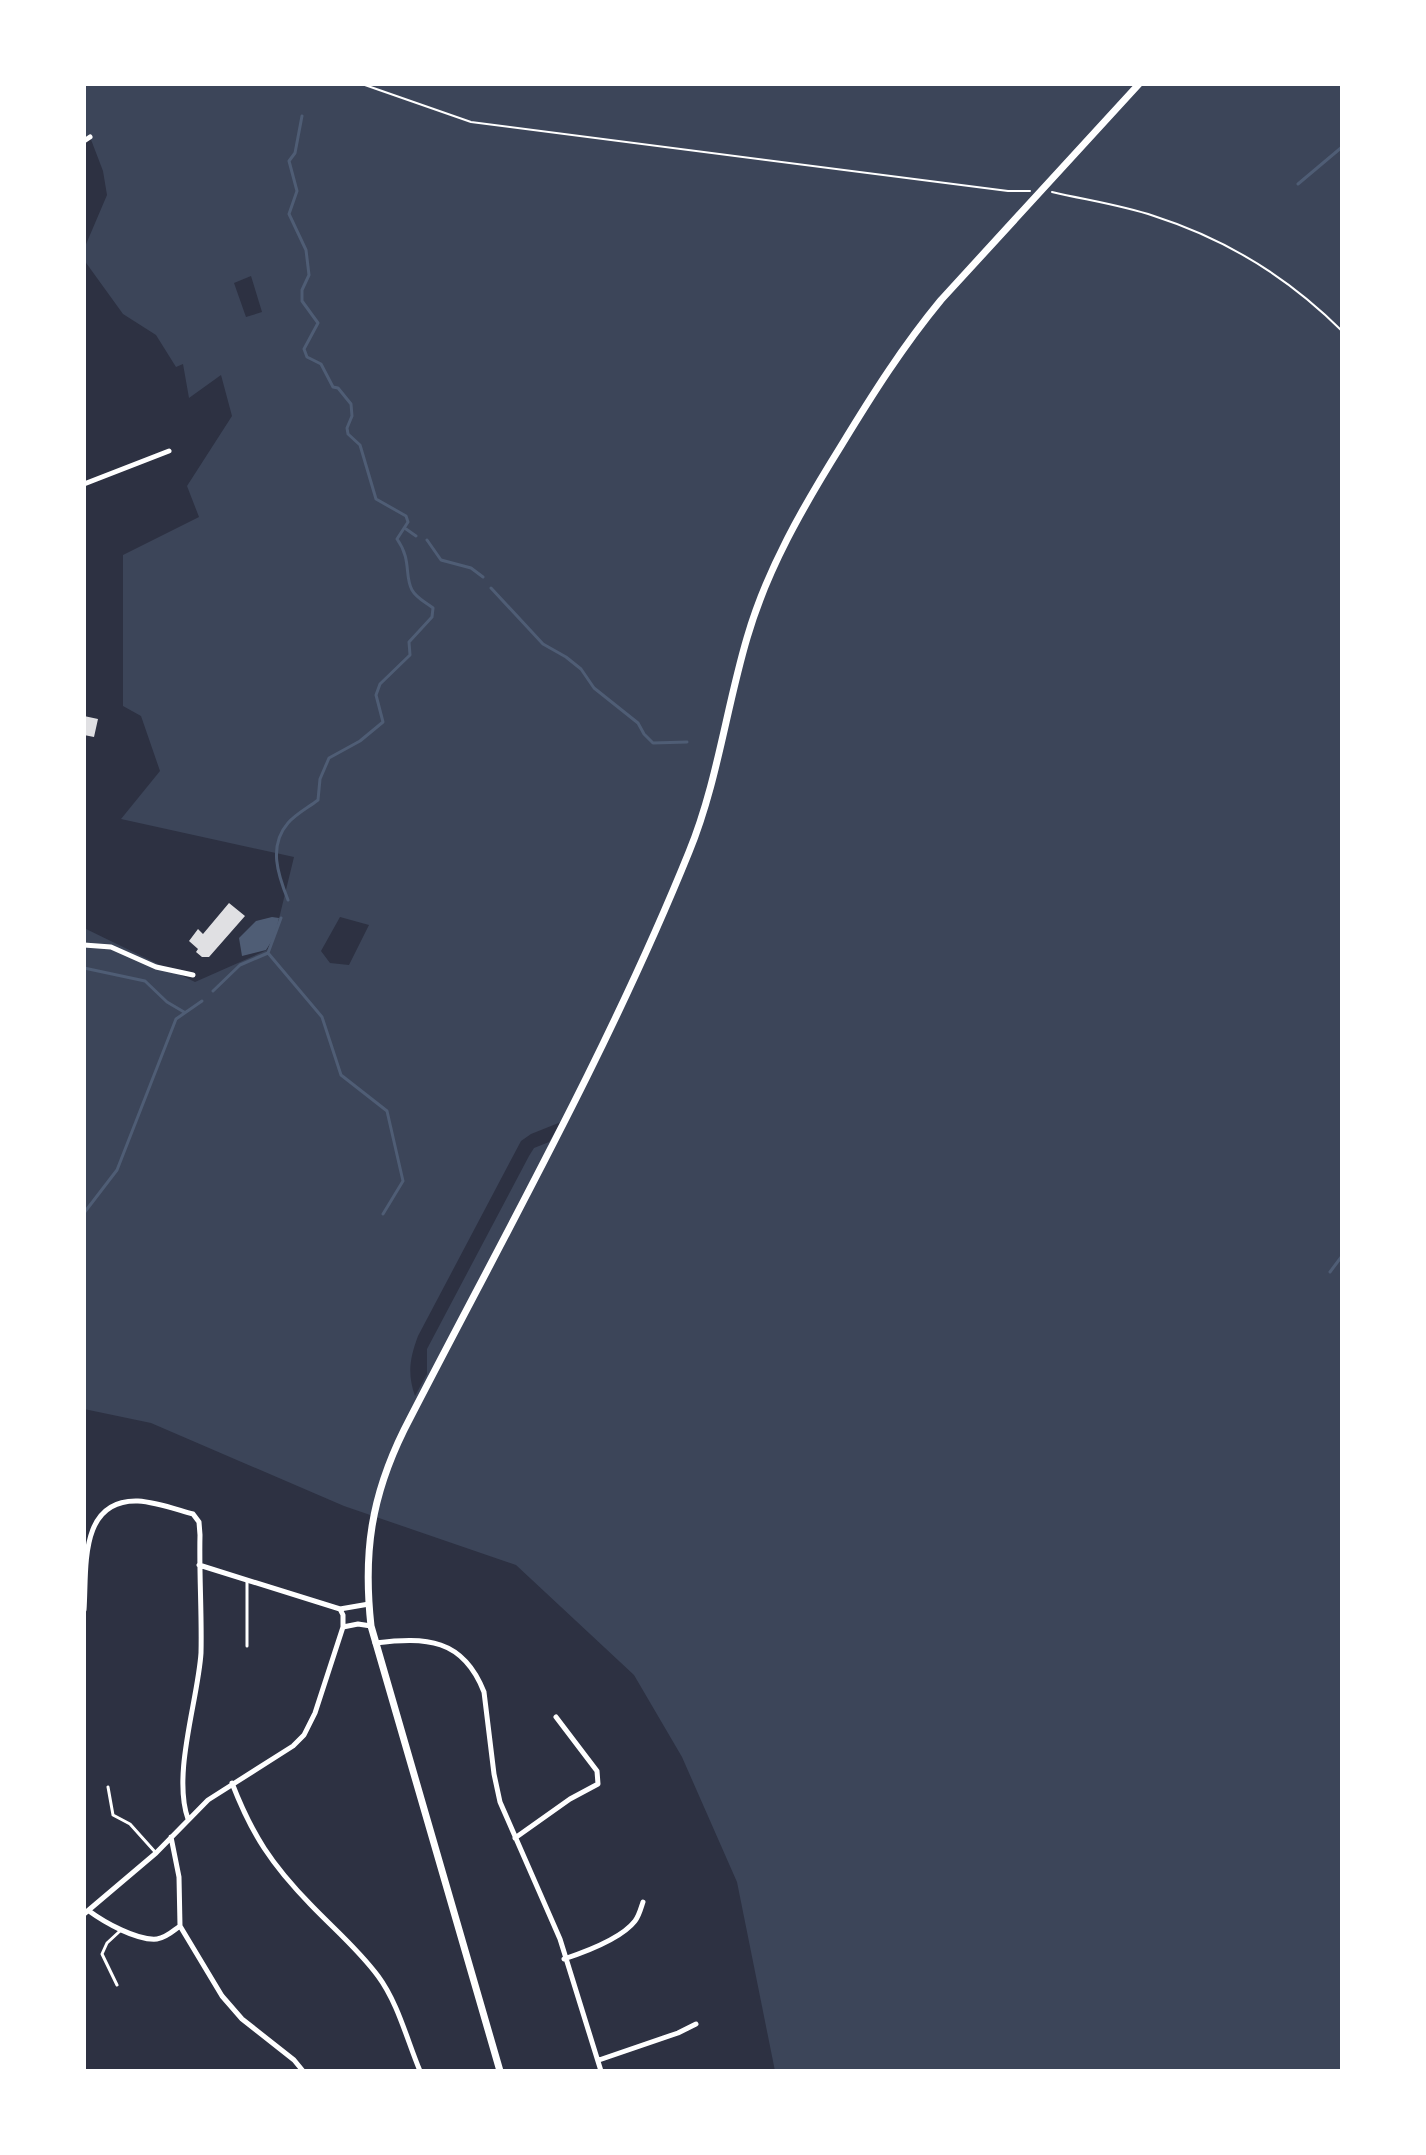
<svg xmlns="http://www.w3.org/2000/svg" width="1426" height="2155" font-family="Helvetica,sans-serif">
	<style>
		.green { fill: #3c4559; fill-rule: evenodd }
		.water { fill: #4f5d75 }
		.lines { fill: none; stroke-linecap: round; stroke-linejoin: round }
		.stream { stroke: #4f5d75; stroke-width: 3 }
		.building { fill: #e0e0e3 }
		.path { stroke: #fff; stroke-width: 2 }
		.service { stroke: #fff; stroke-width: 3 }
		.minor { stroke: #fff; stroke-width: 5 }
		.secondary { stroke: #fff; stroke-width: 7 }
	</style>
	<rect width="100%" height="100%" fill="#2d3142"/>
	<!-- green -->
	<path class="green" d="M84,84H1342V2071H775L737,1882L682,1757L634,1675L516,1565L344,1506L151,1423L84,1409V928L195,982L267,950L275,935L294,857L121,819L160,771L141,716L123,706V555L199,517L187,486L232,416L221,375L189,398L183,364L176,367L156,335L123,314L84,260V249L107,195L103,171L90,137L84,136ZM251,276L262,312L246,317L234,283ZM340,917L369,925L349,965L330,963L321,951ZM561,1122L549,1142L534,1148L529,1156L427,1349V1374L415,1396C407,1373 410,1358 418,1336L521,1141L531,1134Z"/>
	<!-- water -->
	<path class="water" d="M272,917L279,918L275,936L266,950L242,956L239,938L256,921Z"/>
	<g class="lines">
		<!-- stream -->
		<path class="stream" d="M1298,184L1342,147
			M406,529L416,536
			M427,540L441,560L471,568L483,577
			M491,588L543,644L566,657L581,669L594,688L638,723L644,734L653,743L687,742
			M288,900C278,875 268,846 288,823C296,814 309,807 318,800L320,779L329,758L360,741L383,722L376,695L380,684L410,655L409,642L432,617L433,608C426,602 417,599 412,590C404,575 412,560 397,539L408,522L406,516L376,499L360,445L348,434L347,428L352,416L351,404L338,388L333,387L321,364L307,357L304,349L318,323L302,301V290L309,275L306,250L289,214L297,191L289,161L295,153L302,116
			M268,953L322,1017L341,1075L387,1111L403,1181L383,1214
			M84,968L145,981L167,1002L184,1012
			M213,991L240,965L268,953L281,918
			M84,1213L117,1170L176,1019L202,1001
			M1330,1272L1342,1256"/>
	</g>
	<!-- building -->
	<path class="building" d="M84,716L98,719L94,737L84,735Z
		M229,903L245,916L209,957H202L196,952L198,949L189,941L198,929L203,934Z"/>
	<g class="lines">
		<!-- path -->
		<path class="path" d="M362,84L471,122L1008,191H1030
			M1052,192C1086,200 1121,205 1154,216C1226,239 1289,278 1342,331"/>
		<!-- service -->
		<path class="service" d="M247,1582V1646
			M108,1787L113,1815L130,1824L156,1853
			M117,1985L102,1954L107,1943L120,1931"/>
		<!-- minor -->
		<path class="minor" d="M84,141L90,137
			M84,484L169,451
			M84,945L111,947L156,967L193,975
			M199,1565L340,1609L369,1604
			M340,1609L343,1615V1627
			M84,1610C87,1570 78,1499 138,1501C156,1502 175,1509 193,1514L199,1522L200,1535C199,1574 202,1614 201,1653C198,1700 172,1774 188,1819
			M375,1643C426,1637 463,1638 484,1692L494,1774L500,1802L560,1939L601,2071
			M232,1783C252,1835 272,1865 311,1905C334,1929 358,1949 378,1976C398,2003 407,2040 420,2071
			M171,1837L179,1877L180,1926L222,1996L242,2019L294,2060L303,2071
			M515,1838L570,1799L598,1784L597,1771L556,1717
			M89,1911C104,1922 137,1941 157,1939C166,1938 173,1931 180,1926
			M84,1914L156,1853L208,1800L293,1746L304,1735L315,1713L343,1627L358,1624L371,1626
			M564,1959C585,1952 622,1938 635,1921C639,1916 641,1908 643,1902
			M599,2060L678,2033L696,2024"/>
		<!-- secondary -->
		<path class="secondary" d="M500,2071L371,1626C363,1553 371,1497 404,1430C502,1239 608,1052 689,852C717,784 726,709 747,638C767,569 803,507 841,446C872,395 903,346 941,300L1139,84"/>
	</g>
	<!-- border -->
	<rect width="1426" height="2155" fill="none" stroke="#ffffff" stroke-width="172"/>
</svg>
